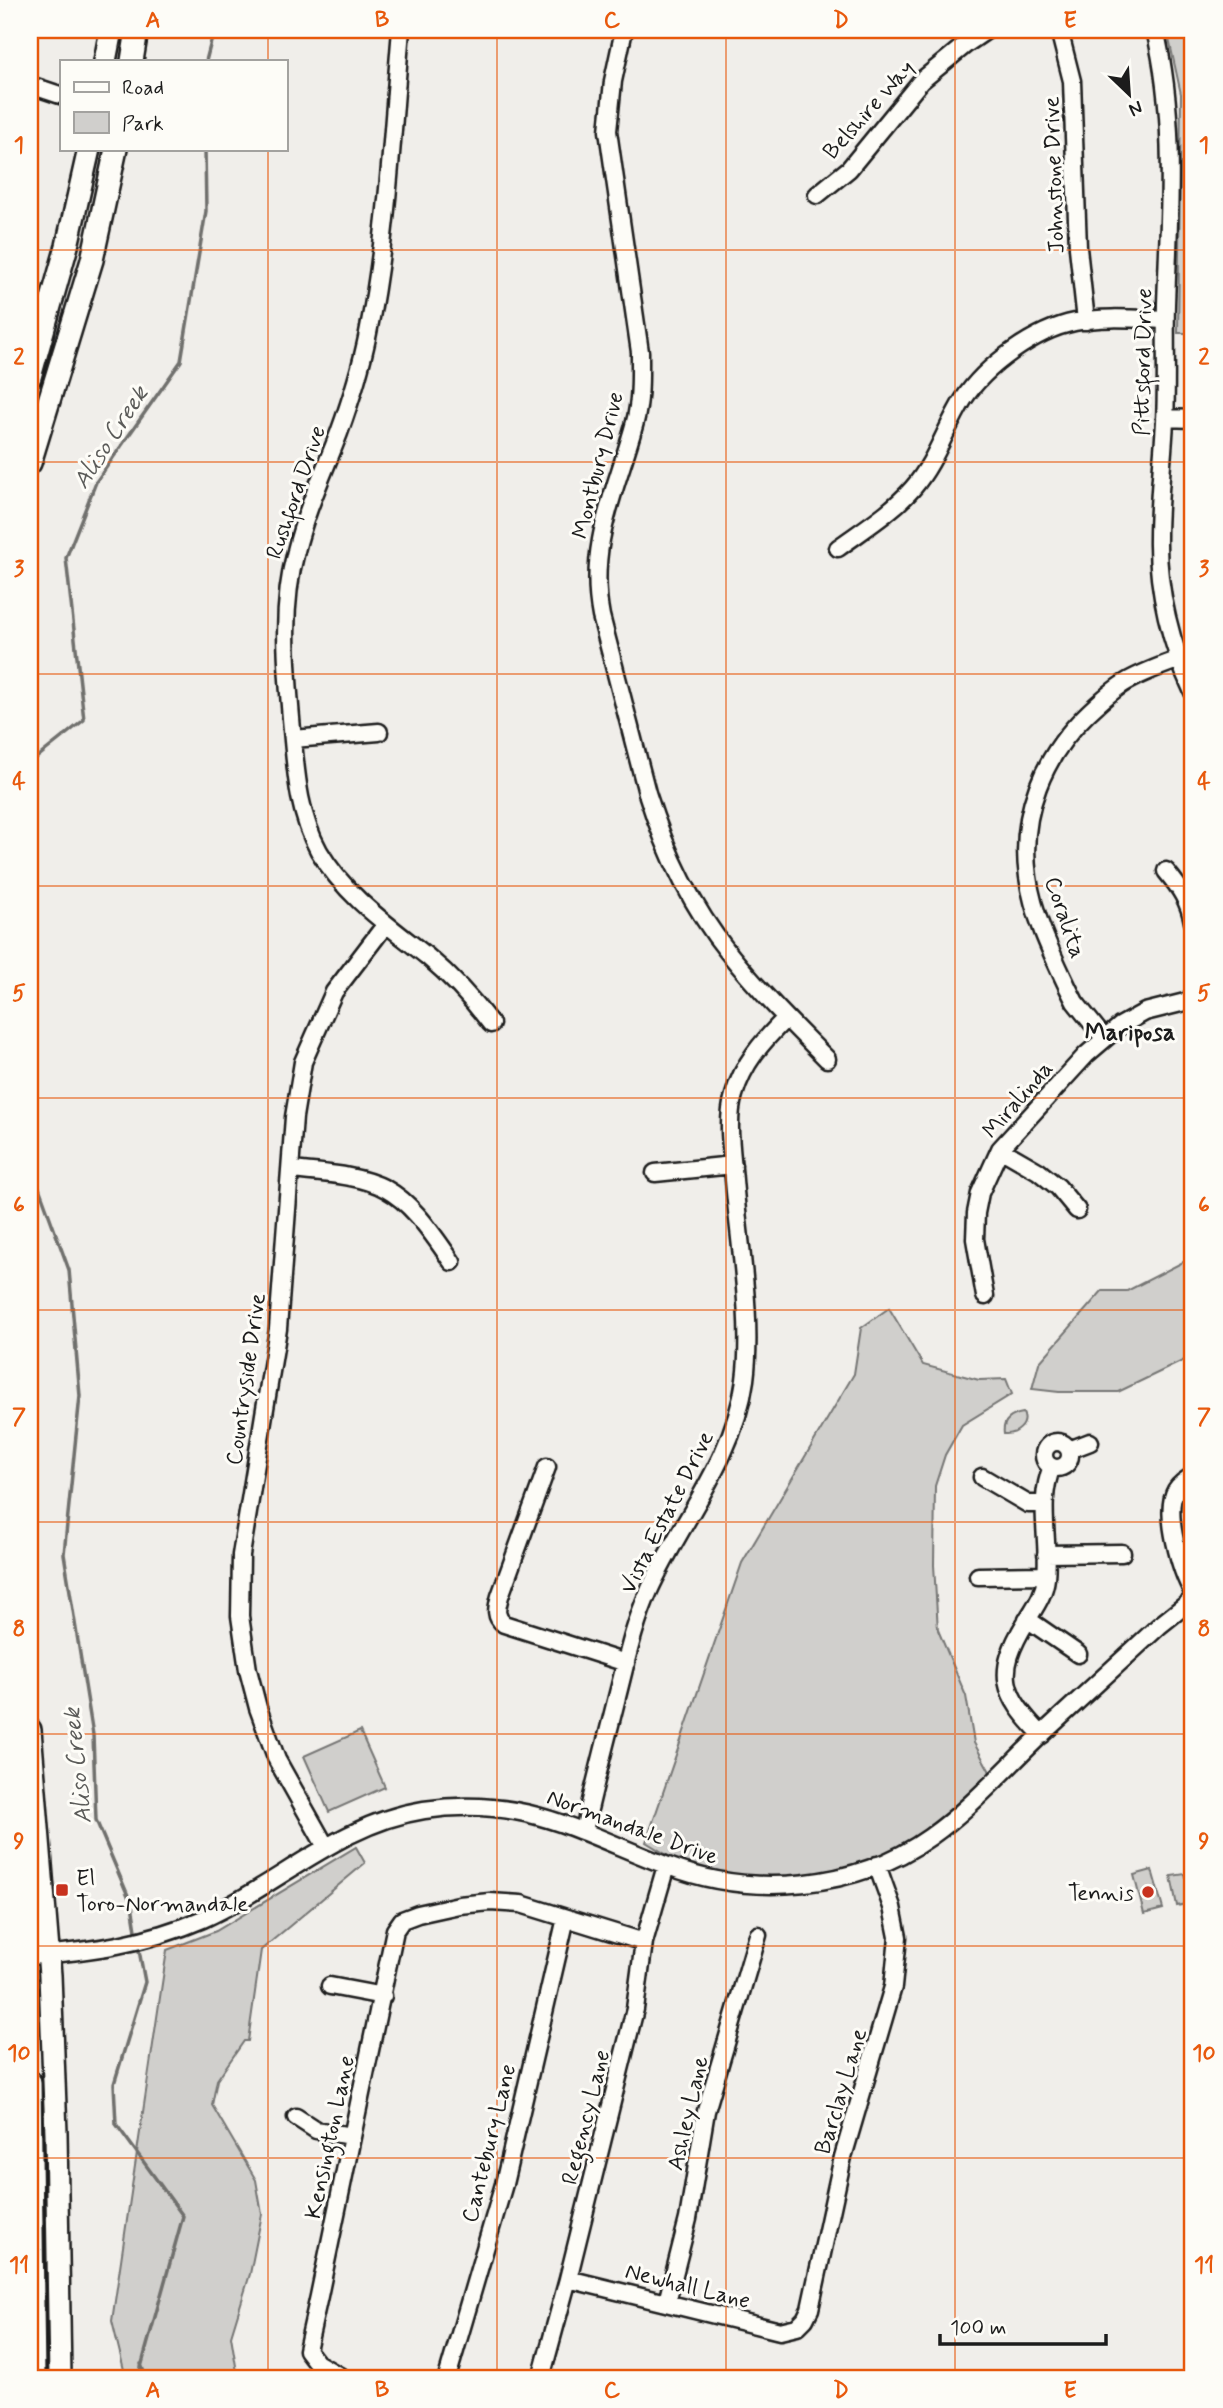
<svg xmlns="http://www.w3.org/2000/svg" width="1223" height="2408" font-family="Mynerve,sans-serif">
	<style>
		.green { fill: #d0cfcc; stroke: #767674; stroke-width: 2 }
		.lines { fill: none; stroke-linecap: round; stroke-linejoin: round }
		.stream { stroke: #706f6d; stroke-width: 3.5 }
		.minor-casing { stroke: #1c1c1c; stroke-width: 21 }
		.major-casing { stroke: #1c1c1c; stroke-width: 26 }
		.minor { stroke: #fdfcf7; stroke-width: 16 }
		.major { stroke: #fdfcf7; stroke-width: 21 }
		.grid { fill: none; stroke: #e8590c; stroke-width: 2; stroke-opacity: 0.55 }
		.poi-dot { fill: #c8321e; stroke: #fdfcf7; stroke-width: 2.5 }
		.labels { text-anchor: middle; stroke-width: 6; stroke-linejoin: round; paint-order: stroke }
		.street-label { font-size: 23px; fill: #1c1c1c; stroke: #fdfcf7 }
		.poi-label { font-size: 23px; fill: #1c1c1c; stroke: #fdfcf7; text-anchor: start }
		.water-label { font-size: 24px; font-style: italic; fill: #5b5b59; stroke: #fdfcf7 }
		.neighbourhood-label { font-size: 24px; font-weight: bold; fill: #1c1c1c; stroke: #fdfcf7 }
		.neatline { fill: none; stroke: #e8590c; stroke-width: 2.5 }
		.grid-label { font-size: 23px; text-anchor: middle; font-weight: bold; fill: #e8590c }
	</style>
	<rect width="100%" height="100%" fill="#f0eeea"/>
	<filter id="ink" filterUnits="userSpaceOnUse"><feTurbulence type="fractalNoise" baseFrequency=".0143" numOctaves="2"/><feDisplacementMap in="SourceGraphic" scale="14" xChannelSelector="R" yChannelSelector="G"/><feConvolveMatrix kernelMatrix="1 2 1 2 8 2 1 2 1" color-interpolation-filters="sRGB"/></filter>
	<g filter="url(#ink)">
		<!-- green -->
		<path class="green" d="M1167,30H1193V333H1178L1181,94Z
			M1193,1257V1356L1118,1392H1059L1032,1389L1039,1363L1102,1291H1127Z
			M889,1308L923,1365L979,1380L1006,1379L1012,1394L962,1425L945,1455L935,1486L934,1565L938,1630L966,1696L974,1743L989,1770L993,1783L895,1857L799,1884L706,1879L646,1842L742,1563L854,1374L861,1328Z
			M1023,1413C1029,1425 1016,1435 1004,1434C1002,1421 1011,1415 1023,1413Z
			M360,1731L385,1787L329,1812L304,1756Z
			M356,1847L365,1863L261,1950L248,2041H244L217,2080L212,2105L256,2180L262,2214L250,2274L231,2336L238,2378H126L112,2321L167,1950L216,1931Z
			M1152,1870L1163,1909L1144,1914L1134,1875Z
			M1185,1874L1191,1903L1177,1906L1171,1876Z"/>
		<g class="lines">
			<!-- stream -->
			<path class="stream" d="M206,61L214,30
				M30,763L84,720L66,558L96,482L181,361L206,211L205,149
				M30,1163L69,1270L80,1396L64,1554L93,1735L96,1820L132,1905L137,1937
				M141,2364L146,2378
				M138,2378L183,2216L116,2124L114,2084L145,1982L138,1945"/>
			<defs>
				<path id="minor" d="M401,30C392,131 388,234 368,333C361,368 351,400 339,433C324,472 306,510 296,551C280,610 287,669 292,730C296,772 298,813 319,851C345,896 388,925 428,957C452,977 472,999 491,1024
					M624,30L613,81L608,131L640,352C640,375 641,399 635,422C617,489 587,544 601,616L647,793C665,850 691,906 728,952C758,990 793,1025 827,1059
					M1059,30L1072,81L1078,248L1086,321
					M1155,30C1177,120 1169,212 1166,304C1165,343 1167,382 1165,421C1163,460 1158,499 1158,538C1157,589 1171,646 1193,692
					M30,85L60,95
					M817,195L849,169L921,81L965,45L987,30
					M1165,418L1193,419
					M838,548C864,529 892,512 913,488C936,461 945,429 963,400C985,366 1035,330 1075,322C1104,316 1136,319 1165,320
					M293,739L379,732
					M1166,871C1180,888 1189,901 1193,922
					M1104,1038L1075,1002L1068,988C1052,954 1033,915 1028,877C1019,814 1043,756 1088,713C1100,702 1112,690 1126,682C1143,672 1161,666 1180,659
					M1000,1149L1038,1171L1058,1187L1077,1210
					M290,1170C384,1178 398,1182 452,1262
					M655,1173L733,1165
					M985,1296L975,1239L976,1213L980,1193L1000,1149L1086,1055L1120,1026L1145,1012L1193,1000
					M1044 1455a13 13 0 1 1 26 0a13 13 0 1 1-26 0Z
					M1069,1450L1090,1442
					M547,1467L500,1596C497,1608 494,1616 504,1624L626,1663
					M1193,1476C1187,1479 1180,1484 1176,1490C1163,1512 1181,1572 1193,1592
					M982,1477L1028,1504H1044
					M1046,1554L1122,1553
					M978,1576L1046,1575
					M1027,1619L1078,1654
					M1042,1735C1002,1694 995,1673 1026,1622C1034,1608 1044,1596 1046,1578C1050,1541 1037,1502 1052,1467
					M584,1831C594,1786 606,1741 617,1697C626,1662 634,1624 649,1591C681,1520 734,1460 745,1380C753,1319 739,1242 734,1180C732,1153 726,1121 734,1095C743,1063 763,1041 786,1018
					M326,1847L277,1760L258,1708L248,1670L240,1616L241,1555L278,1329L294,1117L303,1062L334,992L386,924
					M30,1956C91,1951 145,1944 203,1919C278,1885 340,1823 424,1810C525,1795 580,1833 668,1866C751,1898 856,1890 930,1837C971,1808 1005,1769 1042,1734C1081,1698 1120,1662 1159,1626L1193,1599
					M330,1986L383,1996
					M296,2117L316,2130L351,2136
					M568,2279L780,2331L797,2327L805,2319L810,2309L843,2157L893,1987L898,1937L892,1907L877,1865
					M667,2302L688,2219L706,2111L758,1935
					M343,2378L317,2363L307,2350L319,2296L395,1930L402,1920L418,1914L459,1905L490,1902L521,1904L644,1942
					M447,2378L504,2184L566,1918
					M541,2378L568,2279L635,2009L644,1942L666,1866"/>
				<path id="major" d="M105,61L111,30
					M132,61L137,30
					M30,377L67,246L89,149
					M30,463L92,260L116,149
					M30,1730L50,1975L56,2133L60,2378
					M30,2082L34,2378"/>
			</defs>
			<!-- minor casing -->
			<use href="#minor" class="minor-casing"/>
			<!-- major casing -->
			<use href="#major" class="major-casing"/>
			<!-- minor -->
			<use href="#minor" class="minor"/>
			<!-- major -->
			<use href="#major" class="major"/>
		</g>
	</g>
	<!-- grid -->
	<path class="grid" d="M268,30V61M497,30V2378M726,30V2378M955,30V2378M268,149V2378M30,250H1193M30,462H1193M30,674H1193M30,886H1193M30,1098H1193M30,1310H1193M30,1522H1193M30,1734H1193M30,1946H1193M30,2158H1193"/>
	<!-- markers -->
	<g class="poi-dot">
		<rect x="55" y="1883" width="14" height="14" rx="3.5"/>
		<circle cx="1148" cy="1892" r="7"/>
	</g>
	<g class="labels">
		<!-- street labels -->
		<g class="street-label">
			<text transform="translate(868 109) rotate(-48)" y="8">Belshire Way</text>
			<text transform="translate(1053 175) rotate(-92)" y="8">Johnstone Drive</text>
			<text transform="translate(1142 362) rotate(-89)" y="8">Pittsford Drive</text>
			<text transform="translate(597 465) rotate(-76)" y="8">Montbury Drive</text>
			<text transform="translate(295 492) rotate(-71)" y="8">Rushford Drive</text>
			<text transform="translate(1066 917) rotate(71)" y="8">Coralita</text>
			<text transform="translate(1017 1099) rotate(-49)" y="8">Miralinda</text>
			<text transform="translate(245 1379) rotate(-82)" y="8">Countryside Drive</text>
			<text transform="translate(666 1512) rotate(-63)" y="8">Vista Estate Drive</text>
			<text transform="translate(633 1826) rotate(20)" y="8">Normandale Drive</text>
			<text transform="translate(840 2091) rotate(-73)" y="8">Barclay Lane</text>
			<text transform="translate(687 2113) rotate(-77)" y="8">Ashley Lane</text>
			<text transform="translate(585 2117) rotate(-76)" y="8">Regency Lane</text>
			<text transform="translate(329 2137) rotate(-78)" y="8">Kensington Lane</text>
			<text transform="translate(488 2143) rotate(-76)" y="8">Cantebury Lane</text>
			<text transform="translate(688 2285) rotate(14)" y="8">Newhall Lane</text>
		</g>
		<!-- poi labels -->
		<g class="poi-label">
			<text x="76" y="1885">El<tspan x="76" dy="26">Toro-Normandale</tspan></text>
			<text x="1134" y="1900" text-anchor="end">Tennis</text>
		</g>
		<!-- water labels -->
		<g class="water-label">
			<text transform="translate(110 437) rotate(-57)" y="8">Aliso Creek</text>
			<text transform="translate(77 1766) rotate(-96)" y="8">Aliso Creek</text>
		</g>
		<!-- neighbourhood labels -->
		<g class="neighbourhood-label">
			<text x="1130" y="1040">Mariposa</text>
		</g>
	</g>
	<!-- margin -->
	<rect width="1223" height="2408" fill="none" stroke="#fdfcf7" stroke-width="77"/>
	<!-- legend -->
	<rect x="60" y="60" width="228" height="91" fill="#fdfcf7" stroke="#a3a29f" stroke-width="2"/>
	<rect x="74" y="82" width="35" height="10" fill="#fdfcf7" stroke="#a3a29f" stroke-width="2"/>
	<text x="122" y="94" font-size="21" fill="#1c1c1c">Road</text>
	<rect x="74" y="112" width="35" height="21" fill="#d0cfcc" stroke="#a3a29f" stroke-width="2"/>
	<text x="122" y="130" font-size="21" fill="#1c1c1c">Park</text>
	<!-- north arrow -->
	<g transform="translate(1129 94) rotate(155)" stroke="#fdfcf7" stroke-width="5" paint-order="stroke">
	<path d="M0-5L12 26L0 18L-12 26Z" fill="#1c1c1c"/>
	<text y="-10" font-size="19" font-weight="bold" text-anchor="middle" fill="#1c1c1c">N</text>
	</g>
	<!-- scale -->
	<path d="M940 2334v10h166v-10" fill="none" stroke="#1c1c1c" stroke-width="3.5"/>
	<text x="950" y="2334" font-size="21" fill="#1c1c1c" stroke="#fdfcf7" stroke-width="5" paint-order="stroke">100 m</text>
	<rect x="38" y="38" width="1146" height="2332" class="neatline"/>
	<g class="grid-label">
		<text x="153" y="27">A</text>
		<text x="382" y="27">B</text>
		<text x="612" y="27">C</text>
		<text x="841" y="27">D</text>
		<text x="1070" y="27">E</text>
		<text x="19" y="152">1</text>
		<text x="1204" y="152">1</text>
		<text x="19" y="364">2</text>
		<text x="1204" y="364">2</text>
		<text x="19" y="576">3</text>
		<text x="1204" y="576">3</text>
		<text x="19" y="788">4</text>
		<text x="1204" y="788">4</text>
		<text x="19" y="1000">5</text>
		<text x="1204" y="1000">5</text>
		<text x="19" y="1212">6</text>
		<text x="1204" y="1212">6</text>
		<text x="19" y="1424">7</text>
		<text x="1204" y="1424">7</text>
		<text x="19" y="1636">8</text>
		<text x="1204" y="1636">8</text>
		<text x="19" y="1848">9</text>
		<text x="1204" y="1848">9</text>
		<text x="19" y="2060">10</text>
		<text x="1204" y="2060">10</text>
		<text x="19" y="2272">11</text>
		<text x="1204" y="2272">11</text>
		<text x="153" y="2397">A</text>
		<text x="382" y="2397">B</text>
		<text x="612" y="2397">C</text>
		<text x="841" y="2397">D</text>
		<text x="1070" y="2397">E</text>
	</g>
</svg>
